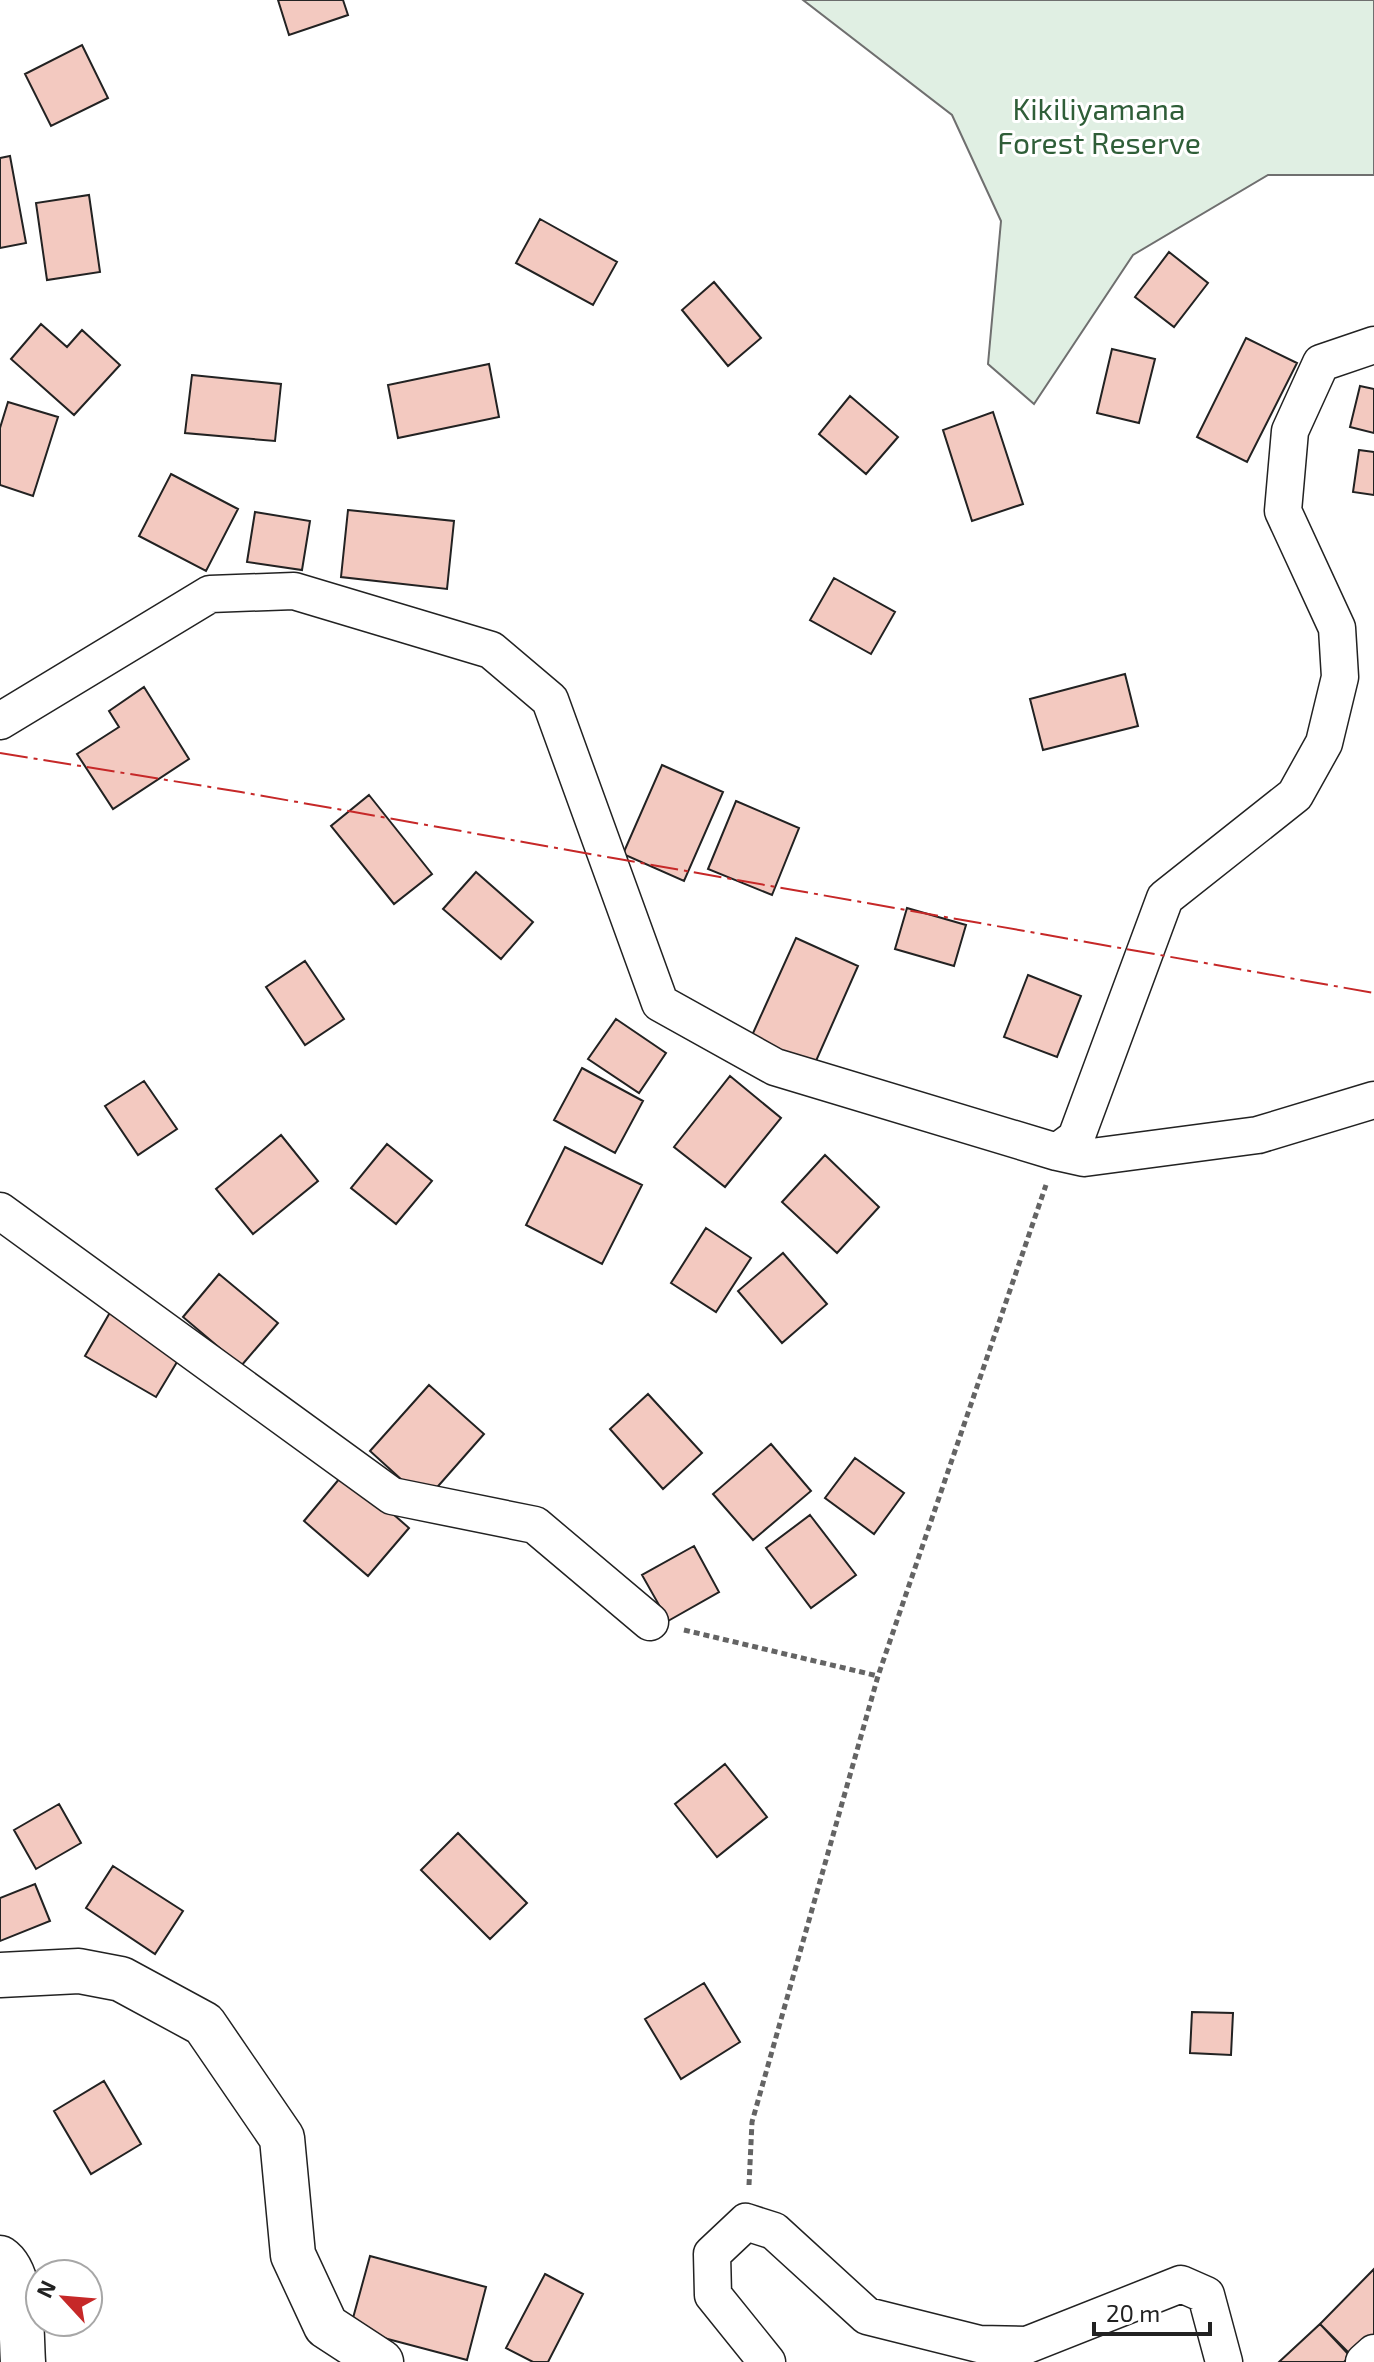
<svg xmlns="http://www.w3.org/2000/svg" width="1374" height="2362" font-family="'Exo 2',sans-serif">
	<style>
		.green { fill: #e0efe3; stroke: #6f6f6f; stroke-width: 2 }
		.building { fill: #f3c9c0; stroke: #222; stroke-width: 2 }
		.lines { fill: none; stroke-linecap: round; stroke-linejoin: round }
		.minor-casing { stroke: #222; stroke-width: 39 }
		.tertiary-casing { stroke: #222; stroke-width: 47 }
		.path { stroke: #646464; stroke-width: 5; stroke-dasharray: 6 4; stroke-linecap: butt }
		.minor { stroke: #fff; stroke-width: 36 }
		.tertiary { stroke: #fff; stroke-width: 44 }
		.power { stroke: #c62828; stroke-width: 2; stroke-dasharray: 28 6 4 6; stroke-linecap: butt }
		.labels { text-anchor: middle; stroke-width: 6; stroke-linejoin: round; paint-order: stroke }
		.park-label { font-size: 30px; fill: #2f5e38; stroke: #fff }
	</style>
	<rect width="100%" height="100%" fill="#fff"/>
	<!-- green -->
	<path class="green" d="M803,0H1374V175H1268L1133,255L1034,404L988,364L1001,221L952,115Z"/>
	<!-- building -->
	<path class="building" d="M278,0H343L348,15L289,35Z
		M82,45L108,98L51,126L25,74Z
		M10,156L26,243L0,248V158Z
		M89,195L100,272L47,280L36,203Z
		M540,219L617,262L593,305L516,263Z
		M1169,252L1208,283L1174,327L1135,297Z
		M714,282L761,338L728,366L682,310Z
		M41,324L67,347L82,330L120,365L74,415L11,359Z
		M1246,338L1297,363L1247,462L1197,437Z
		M1112,349L1155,359L1139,423L1097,413Z
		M489,364L499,417L398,438L388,385Z
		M192,375L281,384L275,441L185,433Z
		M1360,386L1374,389V433L1350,427Z
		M850,396L898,437L866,474L819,434Z
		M8,402L58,417L33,496L0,485V428Z
		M993,412L1023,504L972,521L943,430Z
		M1359,450L1374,452V495L1353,492Z
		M171,474L238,509L206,571L139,536Z
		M348,510L454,521L447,589L341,577Z
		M255,512L310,521L302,570L247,562Z
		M834,578L895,612L871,654L810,620Z
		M1125,674L1138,726L1043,750L1030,699Z
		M144,687L189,759L113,809L77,754L119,727L109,711Z
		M662,765L723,792L684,881L623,854Z
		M369,795L432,874L394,904L331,826Z
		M736,801L799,828L772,895L708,869Z
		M476,872L533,922L501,959L443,909Z
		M907,908L966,925L954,966L895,949Z
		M796,938L858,966L812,1070L749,1042Z
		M305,961L344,1019L305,1045L266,987Z
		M1028,975L1081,996L1057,1057L1004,1037Z
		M616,1019L666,1053L639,1093L588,1059Z
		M582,1068L643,1101L615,1153L554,1120Z
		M730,1076L781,1118L725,1187L674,1147Z
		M144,1081L177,1129L138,1155L105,1106Z
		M281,1135L318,1181L253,1234L216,1189Z
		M387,1144L432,1181L396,1224L351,1188Z
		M565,1147L642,1185L602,1264L526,1225Z
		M825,1155L879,1207L837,1253L782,1202Z
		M706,1228L751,1258L716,1312L671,1283Z
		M783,1253L827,1304L782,1343L738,1291Z
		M219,1274L278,1323L241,1366L183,1317Z
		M112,1309L183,1352L156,1397L85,1356Z
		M429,1385L484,1434L425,1501L370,1451Z
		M648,1394L702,1453L663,1489L610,1429Z
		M771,1444L811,1491L753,1540L713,1494Z
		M855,1458L904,1493L874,1534L825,1498Z
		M345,1472L409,1528L368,1576L304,1521Z
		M810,1515L856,1575L811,1608L766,1548Z
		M694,1546L719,1592L668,1621L642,1575Z
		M725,1764L767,1817L717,1857L675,1804Z
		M59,1804L81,1843L36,1869L14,1830Z
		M458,1833L527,1903L490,1939L421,1870Z
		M113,1866L183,1911L155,1954L86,1908Z
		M35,1884L50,1921L0,1941V1898Z
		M704,1983L740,2042L681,2079L645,2019Z
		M1192,2012L1233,2013L1231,2055L1190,2053Z
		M104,2081L141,2144L91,2174L54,2111Z
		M370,2256L486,2287L467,2360L350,2329Z
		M1374,2269V2334L1352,2356L1320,2324Z
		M545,2274L583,2294L548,2362H533L506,2348Z
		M1320,2324L1350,2356L1344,2362H1279Z"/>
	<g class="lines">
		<defs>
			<path id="minor" d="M0,721L210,594L294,591L491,650L550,700L660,1003L775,1067L1057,1152L1084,1158L1258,1135L1374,1100
				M1057,1152L1076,1138L1165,898L1295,795L1324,743L1340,677L1337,628L1283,511L1290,431L1321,363L1374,345
				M0,1211L392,1496L535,1525L650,1622
				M767,2362L713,2295L712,2254L746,2222L774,2231L867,2316L979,2344L1027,2345L1181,2284L1206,2295L1224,2362
				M1364,2362L1374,2353"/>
			<path id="tertiary" d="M0,1975L79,1971L121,1979L204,2024L282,2138L293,2255L326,2326L381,2362
				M0,2258C24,2274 21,2335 23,2362"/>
		</defs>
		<!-- minor casing -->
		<use href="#minor" class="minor-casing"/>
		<!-- tertiary casing -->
		<use href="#tertiary" class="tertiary-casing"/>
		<!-- path -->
		<path class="path" d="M684,1630L878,1676
			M749,2185L752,2122L878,1676L1046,1185"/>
		<!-- minor -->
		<use href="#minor" class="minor"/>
		<!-- tertiary -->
		<use href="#tertiary" class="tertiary"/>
		<!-- power -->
		<path class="power" d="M0,753L241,792L1374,993"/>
	</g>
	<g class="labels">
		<!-- park labels -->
		<g class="park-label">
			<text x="1099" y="120">Kikiliyamana<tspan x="1099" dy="34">Forest Reserve</tspan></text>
		</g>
	</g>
	<!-- north arrow -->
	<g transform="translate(64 2298) rotate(296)"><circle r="38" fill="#ffffff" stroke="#a7a7a7" stroke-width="2"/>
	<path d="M0-6L14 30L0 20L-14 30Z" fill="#c62828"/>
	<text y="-12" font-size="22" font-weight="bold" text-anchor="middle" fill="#222222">N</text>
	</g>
	<!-- scale -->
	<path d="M1094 2322v12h116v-12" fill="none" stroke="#222222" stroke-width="4"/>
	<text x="1106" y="2322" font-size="24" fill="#222222" stroke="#ffffff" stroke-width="6" paint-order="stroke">20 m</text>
</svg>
